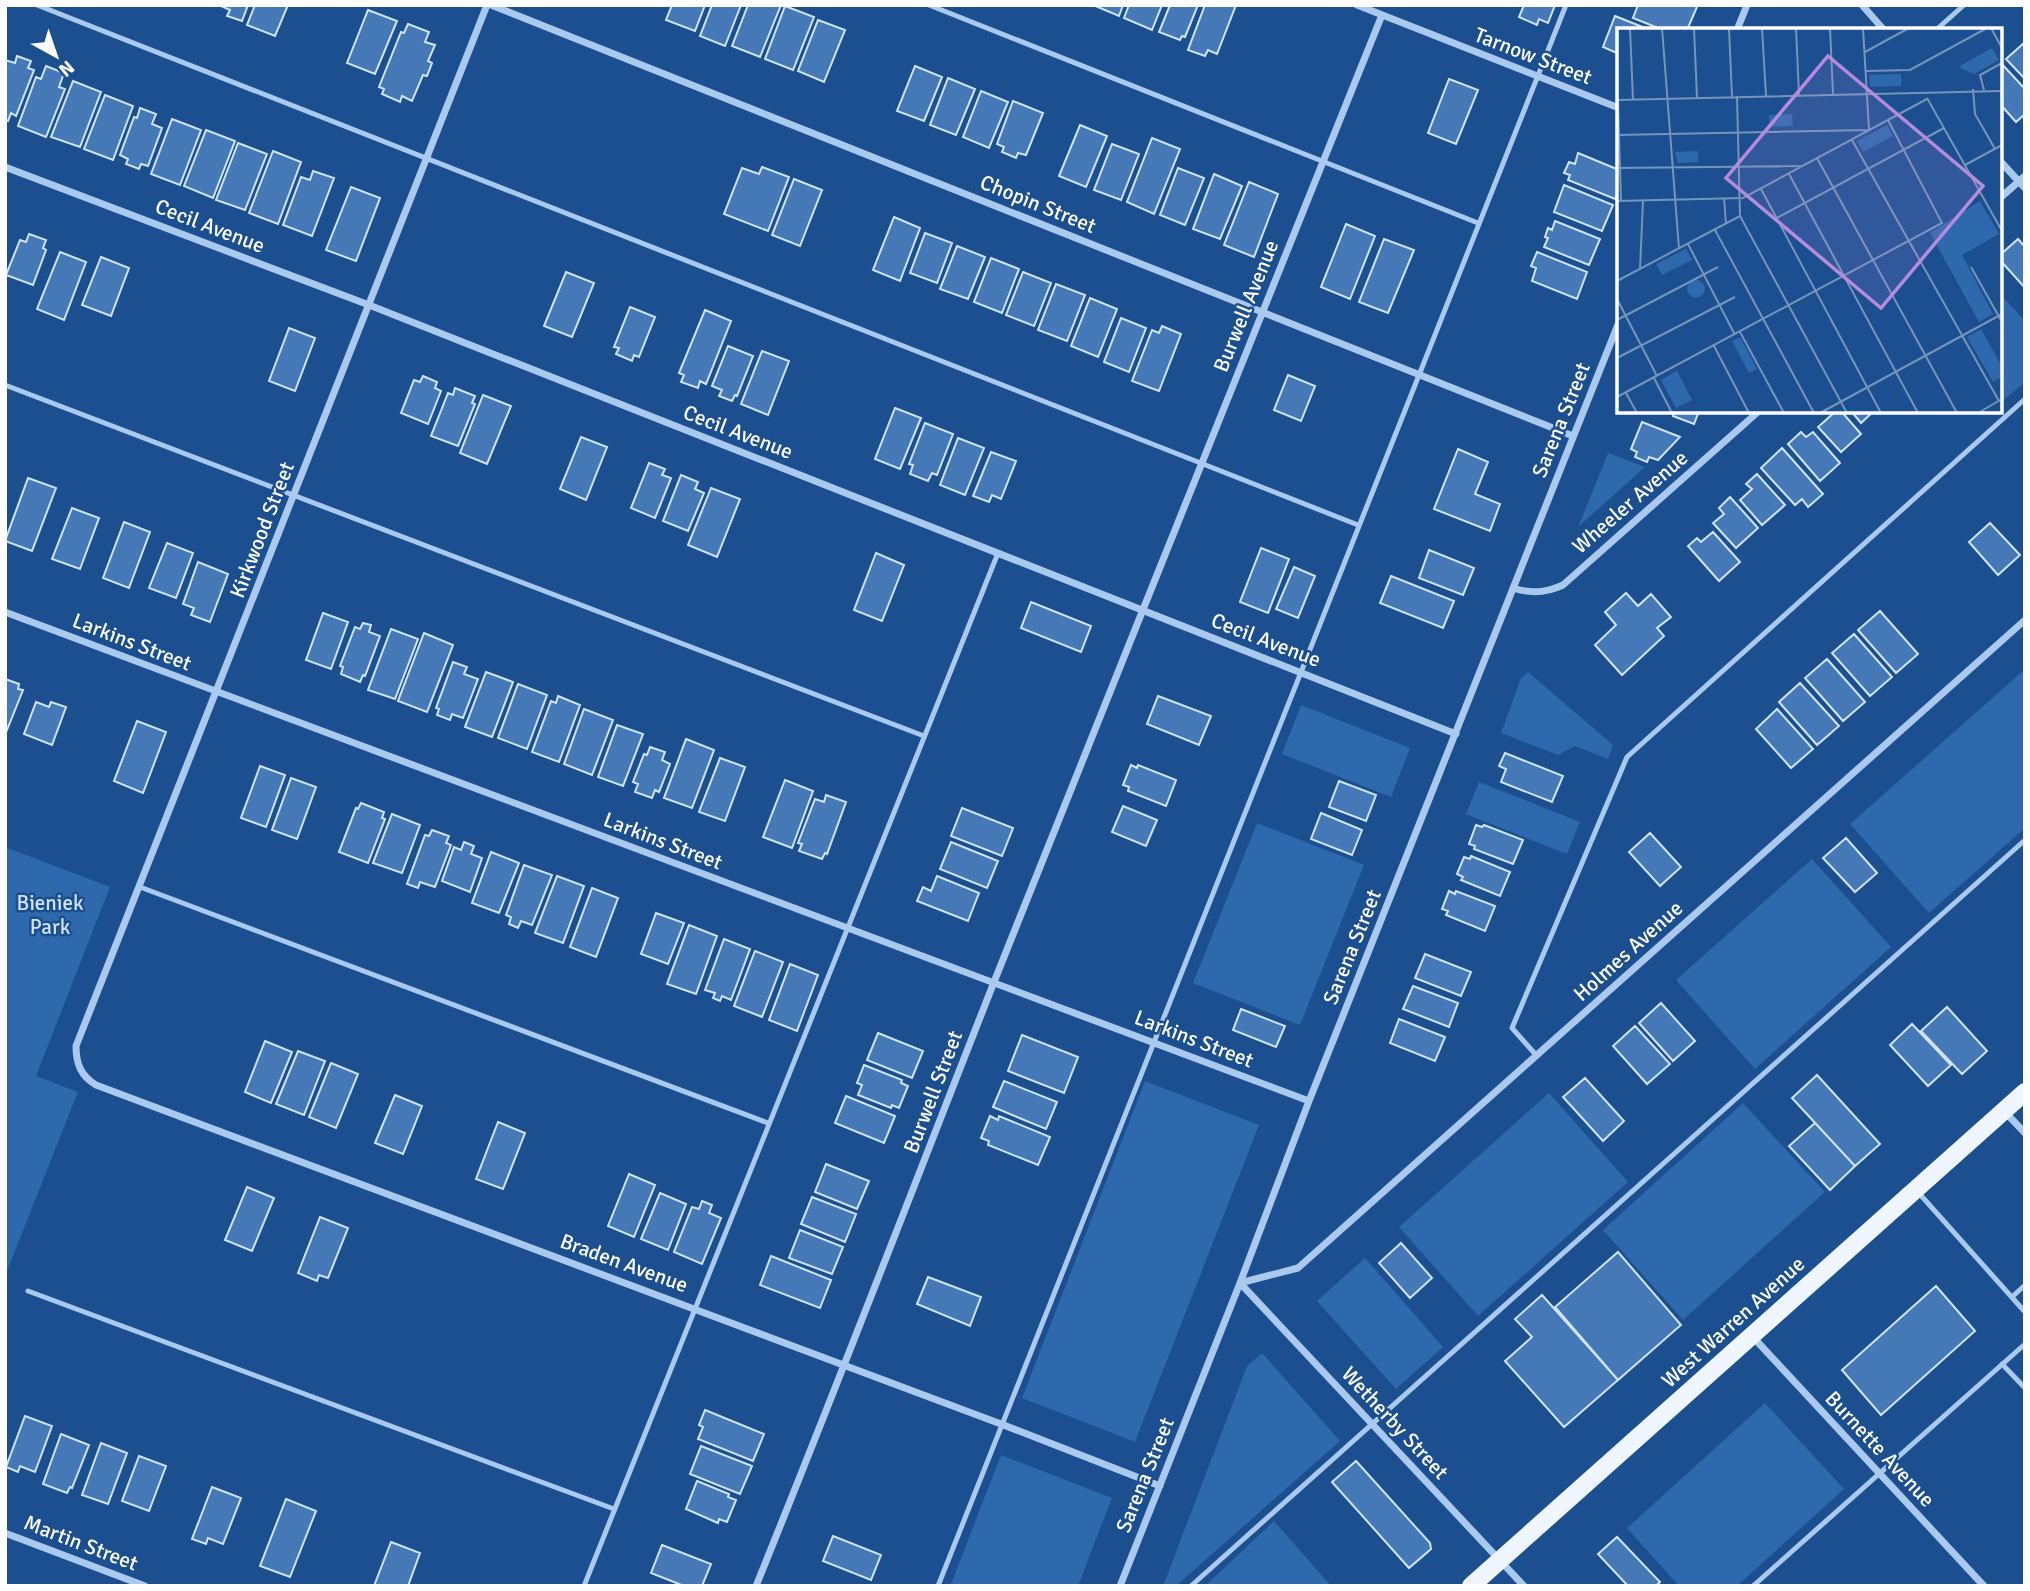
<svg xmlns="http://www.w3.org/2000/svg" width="2030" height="1591" font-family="Signika,sans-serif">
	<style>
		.green { fill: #2e69ad }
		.building { fill: #4478b7; stroke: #cfe3fa; stroke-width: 2 }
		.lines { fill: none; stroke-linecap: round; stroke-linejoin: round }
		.lane { stroke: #a9c9ee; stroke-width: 5 }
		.street { stroke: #a9c9ee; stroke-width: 7 }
		.primary { stroke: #f0f6ff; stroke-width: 18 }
		.labels { text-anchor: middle; stroke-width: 5; stroke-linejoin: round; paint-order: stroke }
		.street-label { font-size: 21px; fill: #fff; stroke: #1b4f8f }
		.park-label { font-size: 21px; fill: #cfe3fa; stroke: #1b4f8f }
		.inset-road { fill: none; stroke: #7695bc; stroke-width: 2 }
		.view { fill: #b68bdc; fill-opacity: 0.15; stroke: #b68bdc; stroke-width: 3.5 }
		.inset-edge { fill: none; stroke: #fff; stroke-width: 3.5 }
	</style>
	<rect width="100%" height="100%" fill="#1b4f8f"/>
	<!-- green -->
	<path class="green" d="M2000,294L2025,321V382L2000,403Z
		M1608,453L1645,467L1578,527Z
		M2024,670L2025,828L1929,913L1850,824Z
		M1528,672L1613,745L1608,759L1575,746L1558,755L1501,733L1521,678Z
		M1301,705L1410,748L1391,797L1282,754Z
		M1479,782L1580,822L1567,854L1466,814Z
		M1257,823L1364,865L1300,1025L1193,983Z
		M5,847L110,887L36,1076L78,1092L5,1276Z
		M1812,859L1891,947L1755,1069L1676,980Z
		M1145,1081L1259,1125L1135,1442L1022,1398Z
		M1549,1093L1628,1182L1478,1316L1399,1227Z
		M1743,1103L1825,1192L1683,1320L1603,1230Z
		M1365,1258L1443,1347L1396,1389L1317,1301Z
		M1262,1353L1340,1441L1176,1586H1163L1247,1366Z
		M1765,1403L1844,1489L1737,1586H1679L1627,1528Z
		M1001,1455L1112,1498L1078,1586L951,1584Z
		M1274,1521L1331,1586H1205Z"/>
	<!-- building -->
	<path class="building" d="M219,5H248L242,21L227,16L230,10Z
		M255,5H288L275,36L247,25Z
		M672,5H705L695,31L666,20Z
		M712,5H741L725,46L700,36Z
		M748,5H781L760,57L732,46Z
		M1093,5H1123L1119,16Z
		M1129,5H1162L1152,30L1124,18Z
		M1170,5H1198L1185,37L1182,36L1180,40L1159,32Z
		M1205,5H1236L1217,54L1208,50L1205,56L1188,50Z
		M1524,5H1555L1548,23L1539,19L1537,25L1519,17Z
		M1638,5H1693L1697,7L1687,30H1663L1633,18Z
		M785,6L814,17L793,70L765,59Z
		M368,10L397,21L375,74L347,63Z
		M1615,16L1650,30H1619V54L1603,47Z
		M818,20L845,30L824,82L798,71Z
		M408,24L429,32L425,42L435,45L428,61L432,63L427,76L423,75L412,101L402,96L400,102L382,94L384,89L379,87L401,32L404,33Z
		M2025,42V79L2006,59Z
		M17,56L31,61L28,68L34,70L16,116L11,113L8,121L5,120V60L15,63Z
		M2000,62L2025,89V114L2016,122L2000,104Z
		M46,66L64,73L59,87L65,89L46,137L18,126L36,77L41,79Z
		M915,66L942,77L924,121L897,111Z
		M948,78L975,89L956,135L930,125Z
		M1449,79L1478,90L1456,144L1428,133Z
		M73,81L101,92L80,147L51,137Z
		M981,91L1008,102L989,148L963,137Z
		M105,95L133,106L113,160L84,149Z
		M1013,101L1043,113L1026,155L1018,153L1016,158L1002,152L1004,147L997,144Z
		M140,108L156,114L152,124L162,128L148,166L141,164L139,169L126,164L128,159L120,155L134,117L137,118Z
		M172,119L201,130L180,185L151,174Z
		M1080,125L1107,136L1086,187L1059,176Z
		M206,130L235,141L213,198L184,186Z
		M1152,138L1180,149L1154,214L1127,202Z
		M238,143L267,154L245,210L216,200Z
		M1112,144L1139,154L1121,200L1094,190Z
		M273,151L301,162L278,224L249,213Z
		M1578,153L1619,170V189L1615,199L1568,180L1570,175L1564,173L1569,162L1575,164Z
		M762,167L789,177L768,231L724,214L742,168L759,174Z
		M1178,168L1204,178L1185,225L1160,215Z
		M313,171L334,178L312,236L283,225L301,177L310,180Z
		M1214,174L1242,186L1220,239L1193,229Z
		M794,179L822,190L800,246L772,235Z
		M1249,182L1278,194L1254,257L1224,245Z
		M1564,185L1613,205L1602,231L1554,212Z
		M351,187L380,198L356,261L326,250Z
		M894,217L920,228L900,281L873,270Z
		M1555,221L1600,239L1589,265L1544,247L1548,238L1545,237L1548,228L1552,230Z
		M1346,224L1375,236L1350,299L1321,287Z
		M925,233L952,243L937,283L910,273Z
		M29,234L46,240L43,248L46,250L33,285L6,275L20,240L26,242Z
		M1384,239L1414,250L1388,313L1359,302Z
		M2018,239L2025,247V288L2000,260V255Z
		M957,246L985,257L968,299L940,289Z
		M60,252L86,262L64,320L37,309Z
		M1537,252L1587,272L1577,299L1532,281L1536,268L1531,266Z
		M101,257L129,268L111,316L82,305Z
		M991,258L1019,269L1002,313L974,302Z
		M566,272L594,283L572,337L544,326Z
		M1023,272L1051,283L1034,326L1006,315Z
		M1056,284L1085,295L1067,341L1038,330Z
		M1090,298L1117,309L1098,357L1071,346Z
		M630,307L655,317L639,357L634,355L632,361L616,354L619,348L614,347Z
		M705,310L731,321L706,384L700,381L698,388L681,382L684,375L679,373Z
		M1121,318L1146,328L1129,372L1104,362Z
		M1162,326L1181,334L1159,391L1132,381L1152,330L1159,333Z
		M289,328L315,338L295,391L269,381Z
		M728,346L753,356L737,396L735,395L732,401L719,396L722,390L712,386Z
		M762,351L789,361L768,415L741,404Z
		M1288,375L1315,386L1301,421L1274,410Z
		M423,376L437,382L435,388L441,391L428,424L401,413L414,380L420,382Z
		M455,388L475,396L472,403L475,404L458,446L431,436L448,393L453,395Z
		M483,395L511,406L487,464L460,453Z
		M895,408L921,418L900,469L875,459Z
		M1674,411H1699L1694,424L1673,416Z
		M1836,411H1841L1861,434L1841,452L1818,427Z
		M1851,411H1874L1861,423Z
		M1642,422L1680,437L1658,460L1649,457L1647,462L1635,457L1637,452L1631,449Z
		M925,423L953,434L937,475L932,473L928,481L910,474L913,465L909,464Z
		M1801,432L1806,437L1813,432L1840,463L1820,481L1788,444Z
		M581,437L607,447L586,500L560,489Z
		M958,438L984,448L965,495L940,485Z
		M1782,448L1823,494L1808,507L1802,499L1795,505L1761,468Z
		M1458,449L1488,462L1475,494L1500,504L1490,531L1434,509Z
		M991,452L1016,461L1001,499L992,495L989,502L973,496Z
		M649,463L665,469L662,475L671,478L655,518L631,508Z
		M1757,474L1785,505L1762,525L1740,500L1752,489L1746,484Z
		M681,475L698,482L695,489L704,493L688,531L663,521Z
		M28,478L56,488L32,551L5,541Z
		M711,488L740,499L717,557L688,545Z
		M1730,497L1758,528L1736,548L1713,523L1724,514L1719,508Z
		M72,508L99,518L80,569L52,559Z
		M124,522L150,532L129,588L103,578Z
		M1990,523L2020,555L1998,575L1969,542Z
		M1713,532L1740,562L1719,581L1688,546L1697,538L1701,542Z
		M167,543L193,553L176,598L149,588Z
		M1261,548L1289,559L1268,613L1240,602Z
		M1429,550L1474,568L1463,595L1419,578Z
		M876,553L904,565L882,621L854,610Z
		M198,562L228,574L210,622L191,615L194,608L183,604Z
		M1294,567L1315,576L1298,618L1276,609Z
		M1391,576L1454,601L1443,628L1380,603Z
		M1626,593L1638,606L1651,594L1671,617L1657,628L1664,636L1622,675L1595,645L1616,625L1605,612Z
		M1031,602L1091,626L1081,652L1021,628Z
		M1880,611L1918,654L1896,673L1858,630Z
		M323,613L348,622L331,669L306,660Z
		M363,623L371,625L369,632L380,636L365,676L363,675L360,682L341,674L343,667L340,666L355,627L360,629Z
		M391,629L418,639L395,699L368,690Z
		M424,633L453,645L427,712L398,701Z
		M1854,634L1892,677L1870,696L1832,653Z
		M1827,659L1865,702L1843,721L1805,678Z
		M453,662L467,667L464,674L478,679L463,718L452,714L450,720L437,715L439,709L436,708Z
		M486,672L513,682L492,737L465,727Z
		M5,679L19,684L18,689L23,690L5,735Z
		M1800,683L1839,726L1817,745L1779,702Z
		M518,684L547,695L527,749L498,738Z
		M558,696L580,705L559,762L532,752L551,701L556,703Z
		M1158,696L1211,716L1199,745L1147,724Z
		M36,702L49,707L51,702L66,707L52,745L24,734Z
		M584,709L613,720L592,775L564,764Z
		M1777,709L1813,749L1791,768L1756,729Z
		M137,721L166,732L143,793L114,781Z
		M617,725L643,734L623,786L598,777Z
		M686,739L714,750L692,808L664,798Z
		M650,747L665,752L662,760L670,764L659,792L655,790L652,798L635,792L638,784L633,782L644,754L647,755Z
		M1505,753L1563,776L1552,802L1501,782L1506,769L1499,766Z
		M720,758L745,767L725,821L699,812Z
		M1131,765L1137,768L1138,765L1176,780L1166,806L1128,791L1129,787L1123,785Z
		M260,766L285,775L266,827L241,818Z
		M291,778L316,787L297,839L272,830Z
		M785,780L813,791L792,848L763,837Z
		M1339,781L1376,795L1366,821L1329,807Z
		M826,795L846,802L827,854L825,853L822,859L799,851L802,844L798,843L815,799L824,802Z
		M361,803L384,812L382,818L385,819L368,863L339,852L356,808L358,809Z
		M1123,806L1157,820L1146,846L1112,832Z
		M962,808L1013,828L1002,856L951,836Z
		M1321,813L1362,830L1352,855L1311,839Z
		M392,814L420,825L402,873L373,863Z
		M1476,825L1482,827L1484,825L1523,840L1513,864L1474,849L1475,846L1469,844Z
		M432,830L449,836L446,843L451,845L435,887L420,882L418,888L407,884L425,835L429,836Z
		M1650,833L1681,867L1660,886L1629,852Z
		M1846,838L1877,873L1855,892L1823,858Z
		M464,842L474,846L471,854L482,858L470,892L442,881L454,847L461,850Z
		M951,842L998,861L987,888L940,869Z
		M491,852L519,863L499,913L472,903Z
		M1471,856L1510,872L1500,896L1461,880L1463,877L1457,874L1464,857L1470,859Z
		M524,865L552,875L532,925L521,921L518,928L509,924L511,917L506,915Z
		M557,876L584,886L563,943L535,933Z
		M937,876L979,893L968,921L917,901L923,887L931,891Z
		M592,888L618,898L596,957L570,947Z
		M1449,891L1455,894L1456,891L1495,906L1485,931L1446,915L1448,911L1442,909Z
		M656,913L684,923L668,964L641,954Z
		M689,925L717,936L696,994L667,984Z
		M724,939L750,949L731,1000L722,996L720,1001L713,998L715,993L705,990Z
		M755,951L783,962L762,1017L734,1006Z
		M1425,954L1471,972L1461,996L1415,978Z
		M790,964L818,975L797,1031L769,1020Z
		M1413,986L1458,1003L1449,1027L1403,1009Z
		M1661,1003L1695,1041L1673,1061L1639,1023Z
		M1947,1007L1987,1051L1962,1074L1921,1031Z
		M1241,1009L1285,1026L1276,1047L1233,1030Z
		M1399,1019L1445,1037L1435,1061L1390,1043Z
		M1912,1024L1951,1065L1928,1086L1890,1045Z
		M1635,1026L1670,1064L1647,1084L1613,1046Z
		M878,1033L923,1051L912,1078L867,1060Z
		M1022,1035L1078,1057L1064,1093L1008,1071Z
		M265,1041L292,1052L271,1103L245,1092Z
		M298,1051L325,1061L304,1115L276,1104Z
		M331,1063L358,1074L336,1128L309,1117Z
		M864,1065L902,1080L901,1083L908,1086L899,1108L892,1105L891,1108L858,1095L862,1085L857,1083Z
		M1817,1075L1880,1144L1855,1166L1792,1098Z
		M1585,1078L1624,1121L1603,1141L1563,1097Z
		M1004,1081L1057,1102L1046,1129L993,1107Z
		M395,1095L422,1106L403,1154L375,1143Z
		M846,1096L895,1116L884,1143L835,1123Z
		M990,1116L998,1120L999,1116L1050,1137L1038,1165L988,1145L989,1141L981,1138Z
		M498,1122L525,1133L503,1189L476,1179Z
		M1815,1123L1855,1166L1830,1190L1789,1146Z
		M826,1164L869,1181L857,1209L815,1192Z
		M629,1174L655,1185L634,1237L608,1226Z
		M247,1187L274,1198L252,1251L225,1240Z
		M660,1193L686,1204L668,1250L641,1239Z
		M812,1197L856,1214L845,1242L801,1224Z
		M702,1201L712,1205L709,1213L721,1218L702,1264L674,1252L692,1207L699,1209Z
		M320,1217L348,1228L328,1278L319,1275L317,1281L298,1273Z
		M800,1230L843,1247L832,1274L789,1258Z
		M1401,1243L1432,1278L1410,1298L1379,1263Z
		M1618,1252L1681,1325L1618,1380L1555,1307Z
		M771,1256L831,1280L820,1308L760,1285Z
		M928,1277L981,1297L970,1326L917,1304Z
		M1936,1286L1975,1331L1881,1415L1842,1370Z
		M1542,1295L1618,1380L1564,1427L1505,1361L1532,1337L1515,1319Z
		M705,1410L764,1434L753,1461L698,1439L703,1427L699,1425Z
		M25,1416L52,1426L35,1472L20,1466L18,1472L6,1467Z
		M61,1434L89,1445L72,1488L70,1487L67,1493L43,1484Z
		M101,1443L127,1453L108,1504L82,1495Z
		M701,1446L752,1466L740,1494L690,1474Z
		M139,1456L166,1466L149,1511L122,1501Z
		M1356,1461L1430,1543L1431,1549L1409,1568L1332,1482Z
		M697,1481L729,1494L728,1497L736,1500L727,1522L719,1519L718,1523L686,1509Z
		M212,1487L241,1498L223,1544L208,1538L206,1544L192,1539Z
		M286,1499L316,1511L290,1577L260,1566Z
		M833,1536L881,1555L871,1580L823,1561Z
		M1617,1537L1660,1582L1656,1586H1628L1598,1554Z
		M391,1542L420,1553L408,1586H374Z
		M662,1545L711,1564L702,1586H684L651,1573Z"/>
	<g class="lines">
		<!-- lane -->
		<path class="lane" d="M37,5L1358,525
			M929,5L1478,223
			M1936,30L1964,5
			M5,385L924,736
			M140,887L768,1123
			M1537,1056L1512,1028L1627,757L2025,399
			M1917,1191L2025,1312
			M28,1291L614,1509
			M2012,1297L2025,1285
			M2002,1364L2025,1388
			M584,1586L998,553
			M938,1586L1566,5
			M1191,1586L2025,840
			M1753,1586L2025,1344"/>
		<!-- street -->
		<path class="street" d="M487,5L76,1046C76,1064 81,1076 96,1085L1001,1424L1160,1486
			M491,5L1573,436
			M1357,5L1619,108
			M1862,5L1884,30
			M1737,30L1747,5
			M2000,161L2025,188
			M5,167L369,305L1456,734
			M2000,198L2025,176
			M1513,588C1531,594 1546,593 1563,585L1759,411
			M5,612L1309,1101
			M2004,1111L2025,1133
			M1240,1283L1298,1268L2025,620
			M1240,1283L1524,1586
			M1752,1336L1984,1586
			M5,1533L145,1586
			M756,1586C838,1384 916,1180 996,977C1124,656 1253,336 1382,15
			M1120,1586L1240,1283L1309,1101L1619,322"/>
		<!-- primary -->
		<path class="primary" d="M1471,1586L2025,1092"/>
	</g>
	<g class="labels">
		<!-- street labels -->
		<g class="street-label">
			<text transform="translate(1533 56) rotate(21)" y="7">Tarnow Street</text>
			<text transform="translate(1038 204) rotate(22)" y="7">Chopin Street</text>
			<text transform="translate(210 226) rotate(21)" y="7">Cecil Avenue</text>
			<text transform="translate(1246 306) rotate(-68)" y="7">Burwell Avenue</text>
			<text transform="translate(1561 420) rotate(-68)" y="7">Sarena Street</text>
			<text transform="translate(738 432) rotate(21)" y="7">Cecil Avenue</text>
			<text transform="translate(1630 502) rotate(-41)" y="7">Wheeler Avenue</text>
			<text transform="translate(262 530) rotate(-69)" y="7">Kirkwood Street</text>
			<text transform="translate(1266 640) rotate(21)" y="7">Cecil Avenue</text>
			<text transform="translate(132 642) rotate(21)" y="7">Larkins Street</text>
			<text transform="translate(663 841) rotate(21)" y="7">Larkins Street</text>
			<text transform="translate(1352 947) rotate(-68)" y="7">Sarena Street</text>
			<text transform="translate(1628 951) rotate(-42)" y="7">Holmes Avenue</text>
			<text transform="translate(1194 1039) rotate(21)" y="7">Larkins Street</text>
			<text transform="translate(933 1092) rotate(-69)" y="7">Burwell Street</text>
			<text transform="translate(624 1263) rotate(20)" y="7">Braden Avenue</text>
			<text transform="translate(1733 1322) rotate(-42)" y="7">West Warren Avenue</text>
			<text transform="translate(1395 1423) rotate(47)" y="7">Wetherby Street</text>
			<text transform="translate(1880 1449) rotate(47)" y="7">Burnette Avenue</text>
			<text transform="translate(1145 1475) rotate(-68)" y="7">Sarena Street</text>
			<text transform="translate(81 1543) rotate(21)" y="7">Martin Street</text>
		</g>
		<!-- park labels -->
		<g class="park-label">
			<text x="50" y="910">Bieniek<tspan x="50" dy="24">Park</tspan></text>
		</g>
	</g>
	<!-- overview -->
	<g transform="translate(1617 28)">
		<rect width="385" height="385" fill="#1b4f8f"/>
		<path d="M375,20L382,32L357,46L345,41L343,38ZM284,46V58L253,59L252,47ZM175,86L176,98L153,99L152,87ZM270,97L276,108L246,124L240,113ZM81,123V134L61,135L58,124ZM363,173L382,206L345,227L376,286L362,294L313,205ZM69,221L75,232L45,247L39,236ZM70 261a9 9 0 1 1 18 0a9 9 0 1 1-18 0ZM364,301L385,339V349L376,354L350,309ZM123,309L140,341L132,345L115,313ZM60,343L75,372L59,380L44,352Z" fill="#2e69ad"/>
		<path class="inset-road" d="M13,0L16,72M45,0L62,221M77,0L80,70M112,0L115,69M145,0L149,68M179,0L182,67M213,0L216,66M246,0L252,102M374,0L385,20M248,24L292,0M249,43L293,42L370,0M356,61L358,86L378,121M367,62L363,47L385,35M120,68L123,188L230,385M310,70L385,203M0,72L385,63M1,72L4,173M0,107L251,102M235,112L382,373M200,130L340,385M348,137L385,117M0,140L186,138M172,146L301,385M144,161L264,385M107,170L109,196M0,173L126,170L310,71M160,190L327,100M98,202L197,385M71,216L118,307M354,239L385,294M23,241L26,173M0,253L123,188M0,271L40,348M0,292L101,239M123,304L167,385M97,318L132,385M0,330L118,269M37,350L55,385M9,365L20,385M0,369L325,195L271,92M203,385L385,286M361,385L385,371"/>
		<path class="view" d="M211,28L366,158L264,280L109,150Z"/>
		<rect width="385" height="385" class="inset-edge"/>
	</g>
	<!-- border -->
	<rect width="2030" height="1591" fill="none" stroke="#ffffff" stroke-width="14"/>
	<!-- north arrow -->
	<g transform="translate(56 56) rotate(140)" stroke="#1b4f8f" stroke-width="5" paint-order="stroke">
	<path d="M0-5L12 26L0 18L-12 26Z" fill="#ffffff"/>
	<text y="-10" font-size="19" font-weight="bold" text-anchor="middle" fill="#ffffff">N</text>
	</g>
</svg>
